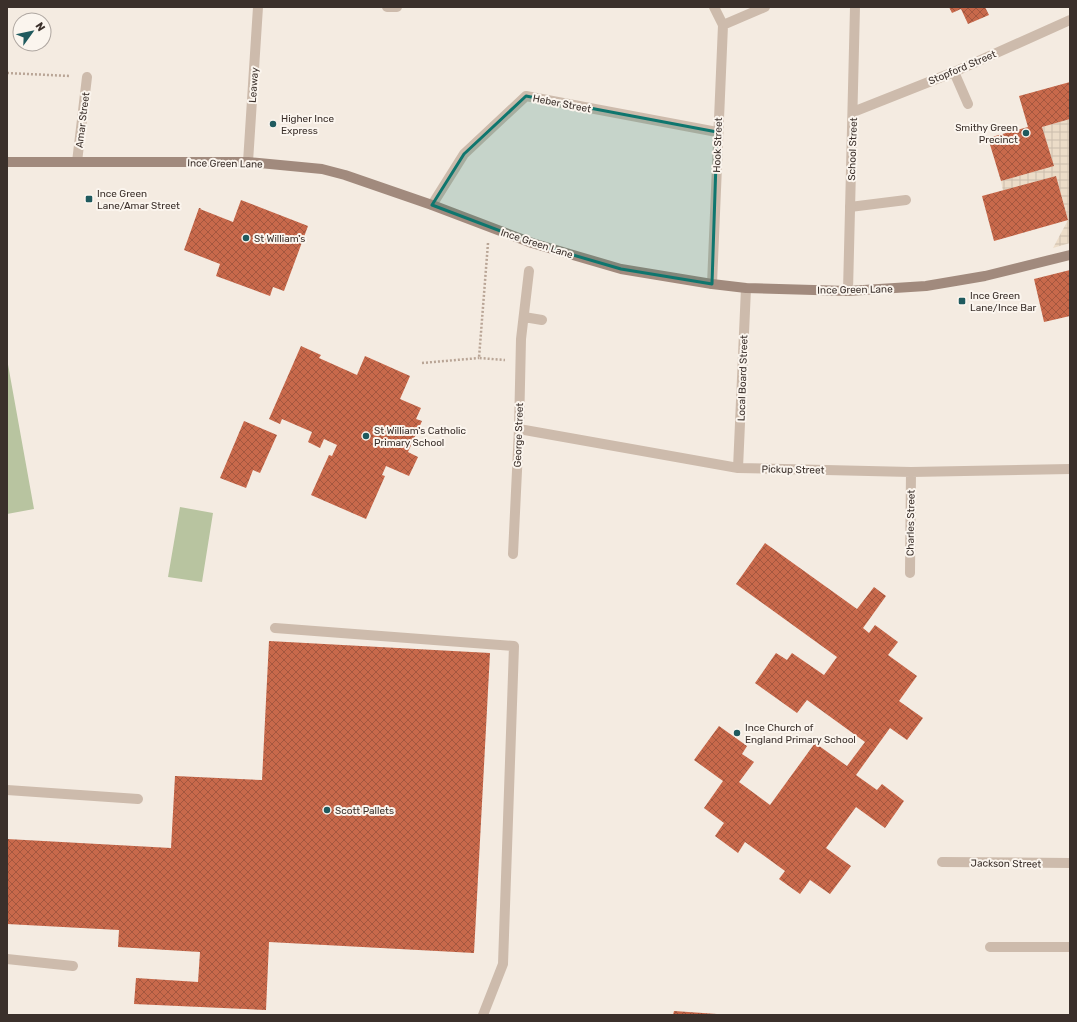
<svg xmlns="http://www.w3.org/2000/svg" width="1077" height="1022" font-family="Rubik,sans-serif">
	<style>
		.green { fill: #b8c4a0 }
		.plaza { fill: url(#plaza-grid) }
		.building { fill: url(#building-cross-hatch) }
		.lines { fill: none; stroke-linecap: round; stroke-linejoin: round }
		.path { stroke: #b9a596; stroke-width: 2.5; stroke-dasharray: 2 2; stroke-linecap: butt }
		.lane { stroke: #cdbbac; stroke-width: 10 }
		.street { stroke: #cdbbac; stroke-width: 10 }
		.secondary { stroke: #a18a7d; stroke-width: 10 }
		.marked { fill: #0f766e; fill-opacity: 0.2; stroke: #0f766e; stroke-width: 3; stroke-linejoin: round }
		.poi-dot { fill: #1f5a5e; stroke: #fbf5ee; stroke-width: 1.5 }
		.labels { text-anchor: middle; stroke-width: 4; stroke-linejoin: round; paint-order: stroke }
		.street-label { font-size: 10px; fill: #3b302b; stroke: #fbf5ee }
		.poi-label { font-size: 10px; fill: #3b302b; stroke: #fbf5ee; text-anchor: start }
	</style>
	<defs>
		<pattern id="plaza-grid" width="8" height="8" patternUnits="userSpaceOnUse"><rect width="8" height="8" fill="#ecdcc8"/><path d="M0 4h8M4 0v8" fill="none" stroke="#cbbdac"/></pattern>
		<pattern id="building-cross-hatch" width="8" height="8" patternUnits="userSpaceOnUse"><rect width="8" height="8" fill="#c8694b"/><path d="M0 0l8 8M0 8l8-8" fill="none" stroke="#a4573f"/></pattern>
	</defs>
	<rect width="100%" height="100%" fill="#f4ebe1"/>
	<!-- green -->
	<path class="green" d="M7,359L34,509L7,514Z
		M180,507L213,513L202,582L168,577Z"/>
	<!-- plaza -->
	<path class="plaza" d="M1070,119V243L1053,248L1068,220L1056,176L1003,191L1001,181L1053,166L1042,127Z"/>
	<!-- building -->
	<path class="building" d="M949,7H985L989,15L968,24L961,9L952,13Z
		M1070,82V119L1042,127L1054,166L1001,181L988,138L1028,127L1019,96Z
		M1056,176L1068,220L994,241L982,196Z
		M241,200L308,226L284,291L273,287L270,296L216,276L220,264L184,250L199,208H201L200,209L233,222Z
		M1070,270V316L1044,322L1034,279Z
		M301,346L321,355L319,358L357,375L365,356L410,376L400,399L421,408L416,419L422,421L408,452L418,457L409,476L386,466L382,475L385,476L366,519L311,495L329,455L332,456L337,445L324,439L320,448L308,442L312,432L282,419L280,424L269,419Z
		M244,421L277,435L260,473L253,470L246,488L220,478Z
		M765,543L857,609L874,587L886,596L863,628L869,633L875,625L898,642L888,655L917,676L899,701L923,718L907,740L890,728L856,775L877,790L882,784L904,801L885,828L856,807L826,848L851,866L830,894L810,880L800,894L779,879L785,871L745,842L738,853L715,836L724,823L704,808L723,781L694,760L719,726L747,746L742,754L754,762L739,782L770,805L815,743L847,766L865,742L807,700L797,713L755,683L776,653L787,660L792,653L824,675L837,657L736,584Z
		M269,641L490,653L474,953L269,942L266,1010L134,1004L136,978L198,982L200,952L118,947L119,930L7,924V839L171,848L175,776L262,780Z
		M674,1011L717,1014V1015H673Z"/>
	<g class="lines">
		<!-- path -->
		<path class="path" d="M7,73L70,76
			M488,243L479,358L505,360
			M422,363L479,358"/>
		<!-- lane -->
		<path class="lane" d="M954,72L968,104
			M850,207L906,200
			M275,628L514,646L503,964L483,1015
			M7,790L138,799
			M990,947H1070
			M7,959L73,966"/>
		<!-- street -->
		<path class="street" d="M387,7H397
			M723,25L765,7
			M853,112L954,72L1070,20
			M77,162L87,77
			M248,162L258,7
			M432,205L464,154L526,96L717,132
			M712,284L723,25L714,7
			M848,291L855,7
			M524,317L542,320
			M519,429L738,468L911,472L1070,469
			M738,468L746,288
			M513,554L519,429L521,339L529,271
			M910,573L911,472
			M942,862L1070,863"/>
		<!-- secondary -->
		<path class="secondary" d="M7,162H248L322,169L345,175L432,205L532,243L621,269L712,284L746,288L848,291L926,286L985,276L1070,255"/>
	</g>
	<!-- marked area -->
	<path class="marked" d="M526,96L717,132L712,284L621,269L532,243L432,205L464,154Z"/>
	<!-- markers -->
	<g class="poi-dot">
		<circle cx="273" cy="124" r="4"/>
		<circle cx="1026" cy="133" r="4"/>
		<rect x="85" y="195" width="8" height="8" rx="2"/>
		<circle cx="246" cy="238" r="4"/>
		<rect x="958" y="297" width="8" height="8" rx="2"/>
		<circle cx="366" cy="436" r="4"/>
		<circle cx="737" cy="733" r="4"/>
		<circle cx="327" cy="810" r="4"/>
	</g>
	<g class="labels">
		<!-- street labels -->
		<g class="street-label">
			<text transform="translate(962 67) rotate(-23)" y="4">Stopford Street</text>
			<text transform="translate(253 85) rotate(-86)" y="4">Leaway</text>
			<text transform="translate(562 103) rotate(11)" y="4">Heber Street</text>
			<text transform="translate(82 120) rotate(-83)" y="4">Amar Street</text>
			<text transform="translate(717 145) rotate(-88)" y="4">Hook Street</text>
			<text transform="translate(852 149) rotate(-88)" y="4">School Street</text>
			<text transform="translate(225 163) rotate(1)" y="4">Ince Green Lane</text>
			<text transform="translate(537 243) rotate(18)" y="4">Ince Green Lane</text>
			<text transform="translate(855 289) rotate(-1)" y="4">Ince Green Lane</text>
			<text transform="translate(742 378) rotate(-88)" y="4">Local Board Street</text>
			<text transform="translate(518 435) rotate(-88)" y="4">George Street</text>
			<text transform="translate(793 469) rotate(1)" y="4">Pickup Street</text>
			<text transform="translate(910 523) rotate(-89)" y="4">Charles Street</text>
			<text transform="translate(1006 863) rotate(1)" y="4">Jackson Street</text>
		</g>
		<!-- poi labels -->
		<g class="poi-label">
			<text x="281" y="122">Higher Ince<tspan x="281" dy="12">Express</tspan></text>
			<text x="1018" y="131" text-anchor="end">Smithy Green<tspan x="1018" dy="12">Precinct</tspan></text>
			<text x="97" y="197">Ince Green<tspan x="97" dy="12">Lane/Amar Street</tspan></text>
			<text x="254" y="242">St William's</text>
			<text x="970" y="299">Ince Green<tspan x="970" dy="12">Lane/Ince Bar</tspan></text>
			<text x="374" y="434">St William's Catholic<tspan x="374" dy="12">Primary School</tspan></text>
			<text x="745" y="731">Ince Church of<tspan x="745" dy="12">England Primary School</tspan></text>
			<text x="335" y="814">Scott Pallets</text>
		</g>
	</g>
	<!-- border -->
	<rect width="1077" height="1022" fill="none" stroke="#3b302b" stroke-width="16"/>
	<!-- north arrow -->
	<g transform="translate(32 32) rotate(57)"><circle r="19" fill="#fbf5ee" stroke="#aea6a0"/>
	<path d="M0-3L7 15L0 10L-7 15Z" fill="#1f5a5e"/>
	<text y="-6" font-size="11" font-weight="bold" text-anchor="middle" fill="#3b302b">N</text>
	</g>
</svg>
